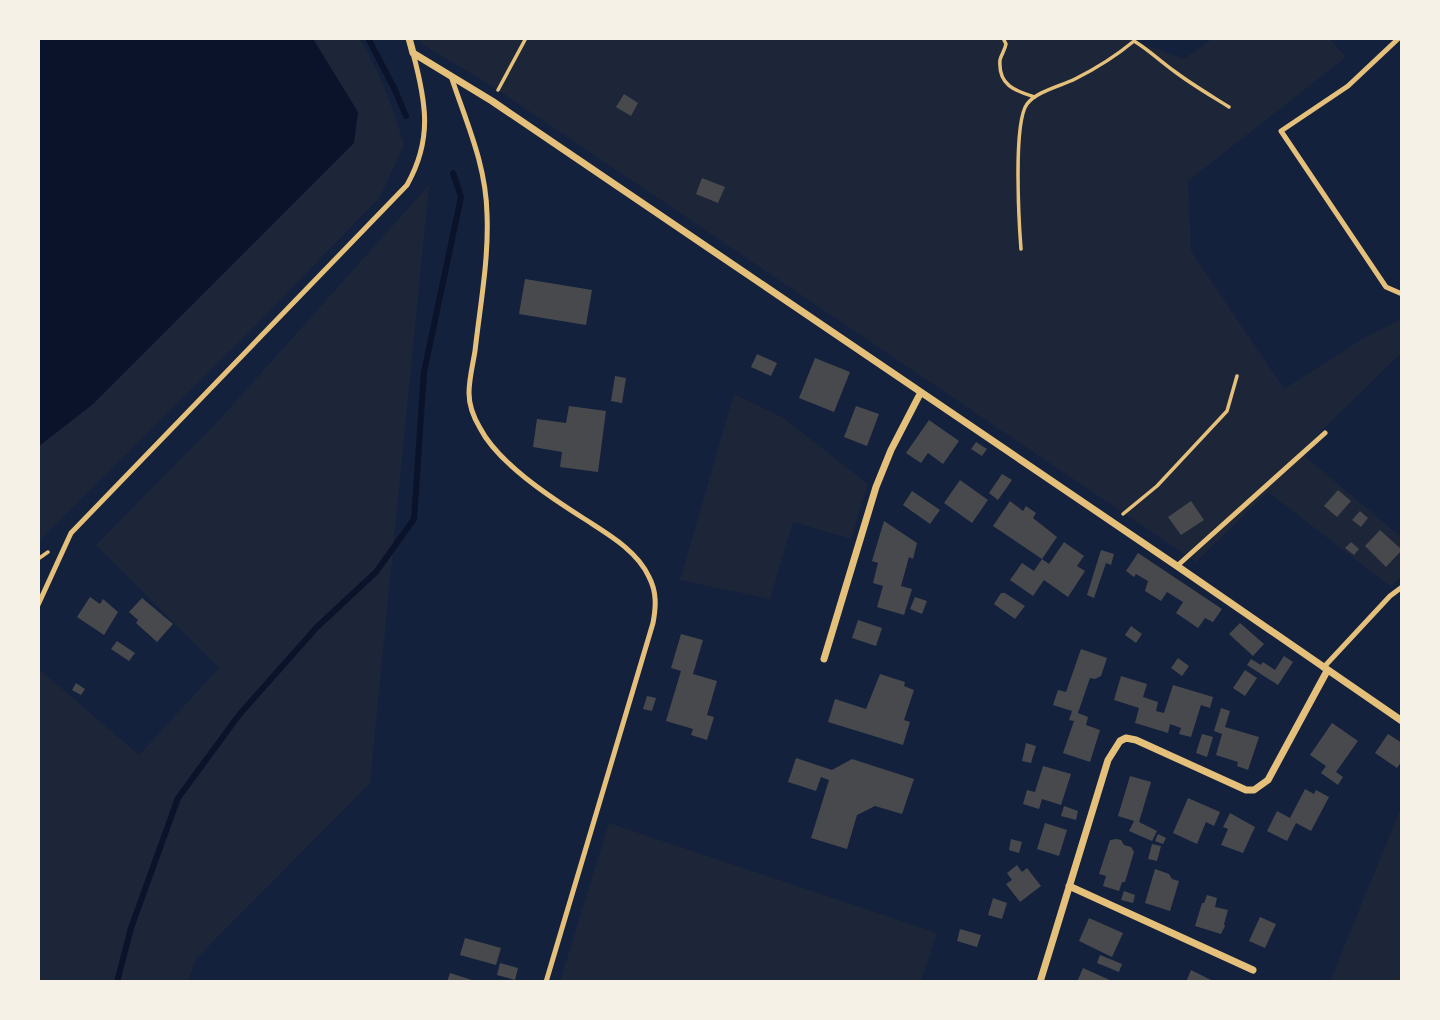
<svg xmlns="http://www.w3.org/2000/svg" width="1440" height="1020" font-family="'Source Sans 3',sans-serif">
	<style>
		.green { fill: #1d2539 }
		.water { fill: #0b132b }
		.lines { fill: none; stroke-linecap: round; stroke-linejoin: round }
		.stream { stroke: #0b132b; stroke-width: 6 }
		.building { fill: #48494c }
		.path { stroke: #e5c07b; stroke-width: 3.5 }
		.service { stroke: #e5c07b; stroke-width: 5 }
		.minor { stroke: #e5c07b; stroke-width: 7 }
	</style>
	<rect width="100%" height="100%" fill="#14213d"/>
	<!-- green -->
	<path class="green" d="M1127,38L1184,59L1212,39H1330L1346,57L1188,181L1191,251L1284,389L1364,338L1401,319V353L1300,452L1401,537V576L1391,587L1268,492L1196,562L498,90L422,44L420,39Z
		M313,39H360C380,72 393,107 404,145L380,197L250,331L39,541V446L93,404L353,143L358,112Z
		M429,185L370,783L196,959L188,981H39V669L139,755L219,668L96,545L220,419Z
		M734,394L782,417L868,484L851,539L793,522L770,599L680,580Z
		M1401,808V981H1330Z
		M609,823L937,933L921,981H560Z"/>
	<!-- water -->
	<path class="water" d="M39,38L313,39L358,112L354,143L93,404L39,446Z"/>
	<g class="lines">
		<!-- stream -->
		<path class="stream" d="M368,38L395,90L406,116
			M117,982L131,928L178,798L239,715L317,627L376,572L414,519L424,372L461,197L453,173"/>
	</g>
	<!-- building -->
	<path class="building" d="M624,94L638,103L631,116L616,107Z
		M702,178L725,187L718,203L696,194Z
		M525,279L592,290L586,325L519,314Z
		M757,354L777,363L771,376L751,367Z
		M815,358L850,372L834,412L799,398Z
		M615,376L626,378L622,403L611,401Z
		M569,406L606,411L598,472L560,467L562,452L533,447L537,419L566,423Z
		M856,406L879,414L867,446L844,437Z
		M929,420L959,441L943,464L928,453L921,463L906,453Z
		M976,442L987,449L982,456L971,449Z
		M1002,474L1012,480L998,500L989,493Z
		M960,480L988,500L972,523L944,503Z
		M1338,490L1351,501L1337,517L1324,506Z
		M912,491L940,510L930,524L903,505Z
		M1010,501L1023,511L1026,506L1036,513L1033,518L1057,537L1042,559L993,526Z
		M1191,501L1204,520L1181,535L1168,517Z
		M1360,511L1368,518L1361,527L1352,520Z
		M884,521L917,543L913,559L909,557L901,586L912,589L904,615L877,607L883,586L873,583L878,563L872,561Z
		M1380,530L1402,550L1386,567L1365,546Z
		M1064,542L1084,556L1077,566L1085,571L1068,597L1044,580L1033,596L1010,580L1022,563L1034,571L1042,559L1049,564Z
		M1351,542L1359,549L1354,555L1345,548Z
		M1101,550L1114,554L1111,565L1106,563L1094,598L1087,595Z
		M1138,553L1222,609L1213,622L1205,618L1198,628L1176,613L1183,602L1167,592L1161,601L1145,591L1148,581L1136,574L1134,577L1126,571Z
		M1001,593H1005L1025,606L1015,619L994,604Z
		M90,597L100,604L103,599L118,612L104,635L77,617Z
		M915,597L927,601L922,614L910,609Z
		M142,598L173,624L157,642L136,623L138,620L129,612Z
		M858,620L882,628L876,646L852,638Z
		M1240,623L1264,644L1253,656L1229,634Z
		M1131,626L1142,634L1136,643L1125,635Z
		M681,634L703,640L693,674L717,681L707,715L714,717L707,740L691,735L693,729L666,721L681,671L671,668Z
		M117,641L135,653L129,661L111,649Z
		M1081,649L1107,658L1101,676L1095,679L1090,678L1078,713L1088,717L1086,725L1100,730L1090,762L1063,753L1074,721L1069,720L1072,711L1053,705L1058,690L1066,692Z
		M1284,656L1293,662L1278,685L1247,665L1251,659L1261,665L1263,662L1275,670Z
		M1178,658L1189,666L1182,676L1171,668Z
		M1245,670L1257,678L1245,696L1233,688Z
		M880,674L905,682L904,686L914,690L904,720L910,722L903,745L828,722L835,699L866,709Z
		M1121,676L1147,684L1143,697L1158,702L1156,711L1164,713L1173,685L1213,697L1210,708L1201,705L1191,737L1179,734L1181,728L1170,724L1168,733L1135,723L1139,708L1114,700Z
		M76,683L85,689L81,695L72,690Z
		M647,696L656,698L652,711L643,709Z
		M1221,708L1230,711L1225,727L1259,737L1248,770L1237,766L1238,762L1216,755L1222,734L1214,731Z
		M1332,723L1358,741L1336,772L1343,777L1338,785L1321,773L1326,766L1310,755Z
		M1202,734L1213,737L1207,757L1196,753Z
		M1388,734L1402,743V761L1397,768L1375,753Z
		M1026,743L1036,746L1031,763L1022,761Z
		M796,758L832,770L852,759L914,779L902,814L875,806L857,815L847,849L811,838L829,780L821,777L816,791L788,782Z
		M1043,766L1071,774L1061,805L1042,799L1039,809L1023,804L1027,790L1035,792Z
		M1130,776L1151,782L1139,822L1157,831L1152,841L1129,831L1134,821L1118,816Z
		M1305,789L1314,794L1316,790L1329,797L1311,831L1296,823L1287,841L1267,831L1277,811L1290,818Z
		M1188,798L1220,812L1214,826L1206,822L1197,844L1173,833Z
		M1064,806L1078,811L1076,820L1061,816Z
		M1230,813L1255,827L1243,853L1221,845L1228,829L1223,827Z
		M1045,823L1067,830L1059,856L1037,849Z
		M1158,834L1166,838L1163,844L1155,841Z
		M1011,839L1022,842L1019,853L1009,850Z
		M1117,839L1121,840L1124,845L1131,847L1134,852L1125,882H1122L1119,891L1103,886L1106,876L1099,874L1110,840Z
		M1152,844L1161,846L1157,861L1148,859Z
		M1017,865L1022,872L1027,868L1041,886L1020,902L1006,884L1012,880L1007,873Z
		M1155,869L1169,874L1172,879L1179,881L1170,911L1145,903Z
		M1124,891L1135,895L1133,903L1121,900Z
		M1207,895L1217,898L1215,907L1228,910L1224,924L1225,926L1221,934L1195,926L1202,903H1204Z
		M993,898L1007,903L1002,919L988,915Z
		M1260,917L1276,924L1265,948L1249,941Z
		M1089,918L1123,933L1112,957L1079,941Z
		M960,929L981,935L977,947L957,941Z
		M465,938L501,948L496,965L460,955Z
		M1100,955L1122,964L1119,972L1097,963Z
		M500,963L518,968L515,980L497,975Z
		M1083,968L1114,982H1077Z
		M1191,970L1215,982H1186Z
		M450,973L475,981V982H447Z"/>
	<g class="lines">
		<!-- path -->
		<path class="path" d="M1003,38L1006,44C1005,50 1001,55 1000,60C998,86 1016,91 1035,97
			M498,90L526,38
			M1021,249C1019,223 1013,123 1027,104C1037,91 1061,86 1075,79C1095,69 1116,56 1134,41C1149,50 1160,61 1174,71C1191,84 1210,95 1229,107
			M1123,514L1157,486L1227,411L1237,376
			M38,559L48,552"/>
		<!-- service -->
		<path class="service" d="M1399,38L1348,86L1281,131L1386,287L1402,294
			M451,76C466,122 486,164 487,214C489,259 480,306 475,351C473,364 469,379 469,393C469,405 474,418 480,428C498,463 550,497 583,518C606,533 637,550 649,577C657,592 656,607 653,623L546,982
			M1177,566L1325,433
			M38,605L71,533L407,185C433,139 426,102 413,53
			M1323,668L1390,596L1402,587"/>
		<!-- minor -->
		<path class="minor" d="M409,38L413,53L492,101L1177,566L1402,721
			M824,659L876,487L891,450L921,392
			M1069,886L1253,970
			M1040,982L1108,760L1120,741L1126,738L1136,740L1246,790H1254L1268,780L1327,671"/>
	</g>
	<!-- border -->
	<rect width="1440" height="1020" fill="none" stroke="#f6f1e7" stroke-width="80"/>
</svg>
